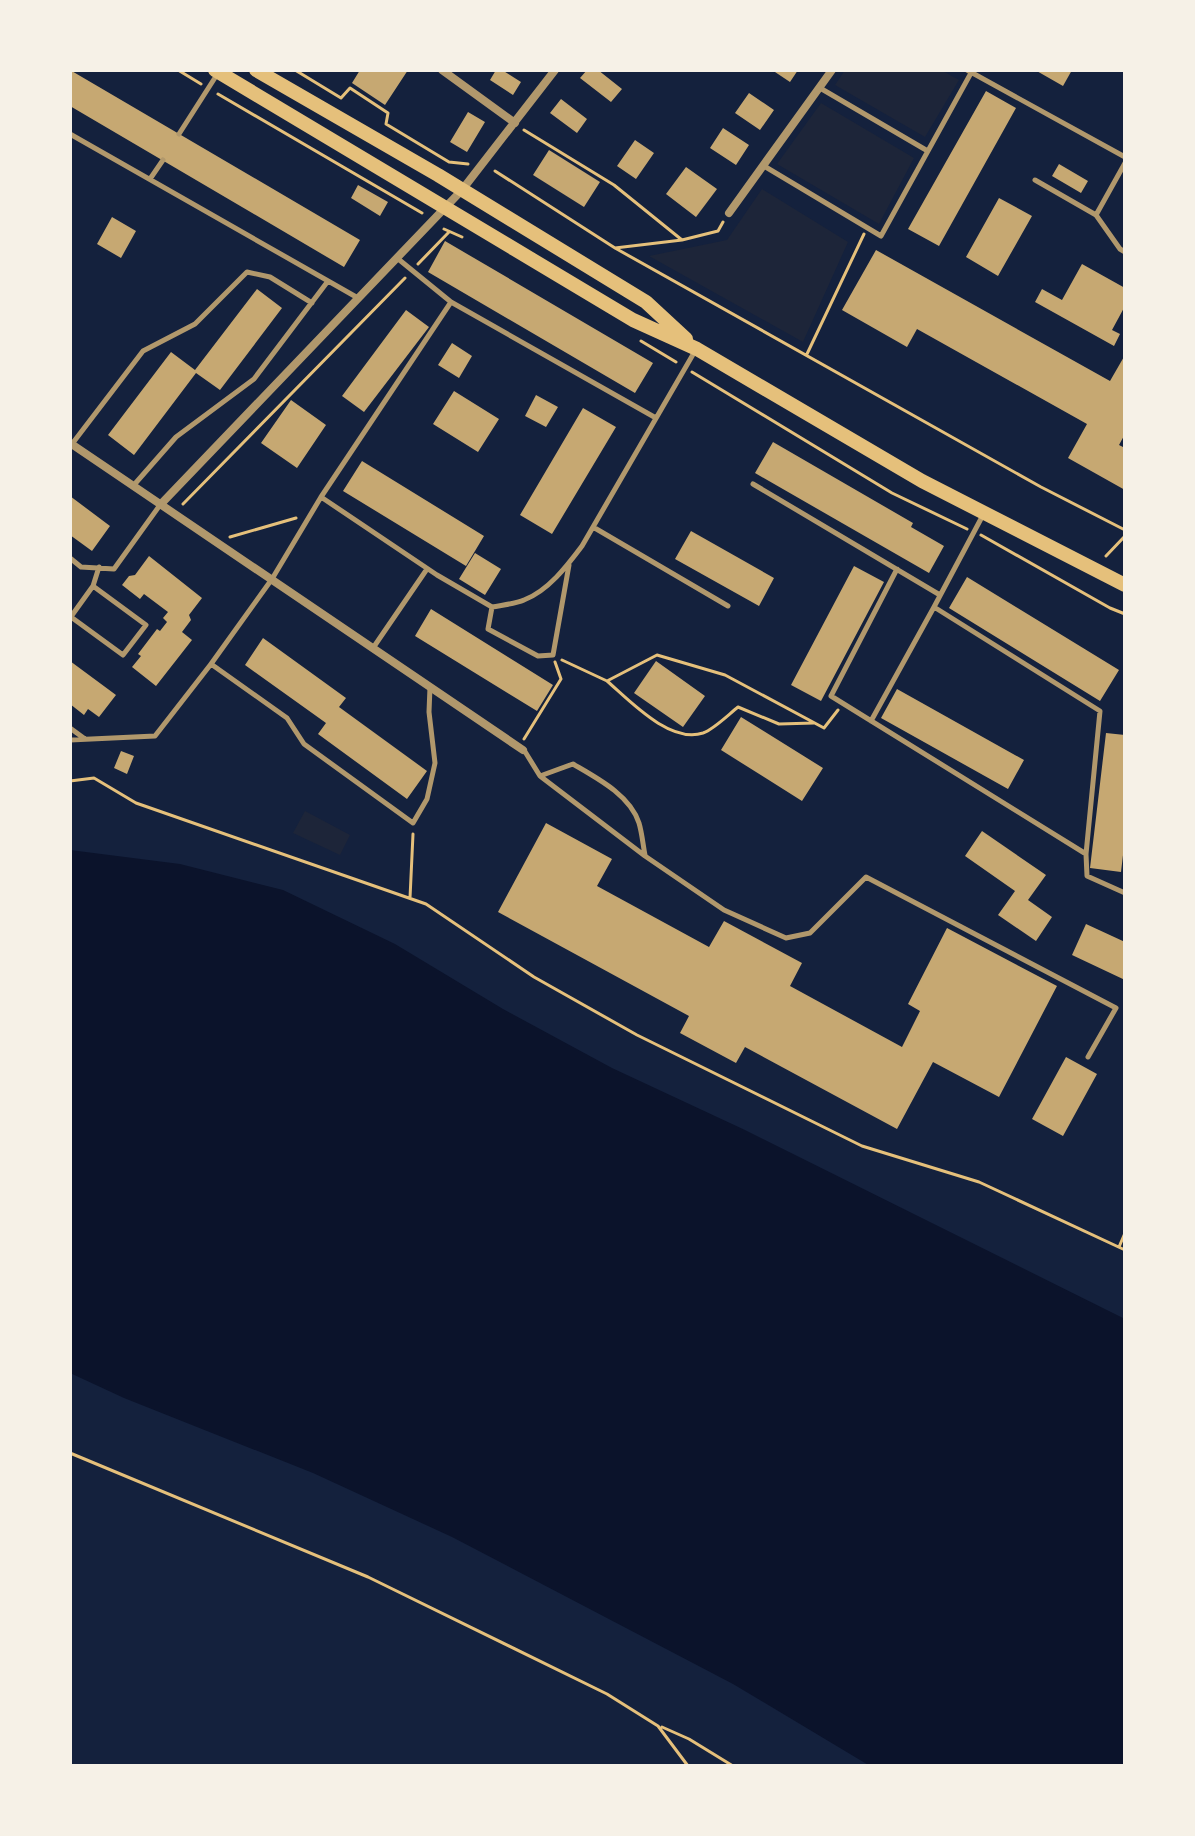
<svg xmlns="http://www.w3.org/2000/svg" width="1195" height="1836" font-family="Merriweather,serif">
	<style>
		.green { fill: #1d2539 }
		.water { fill: #0b132b }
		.building { fill: #c6a872 }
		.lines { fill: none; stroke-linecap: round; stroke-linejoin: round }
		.path { stroke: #e5c07b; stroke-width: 3 }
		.service { stroke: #b1986c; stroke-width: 5 }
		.minor { stroke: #b1986c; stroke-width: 8 }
		.primary { stroke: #e5c07b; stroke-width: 14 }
	</style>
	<rect width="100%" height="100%" fill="#14213d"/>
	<!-- green -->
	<path class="green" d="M845,70H941L959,80L925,137L835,85Z
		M821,103L914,158L879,224L777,164Z
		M762,189L848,242L803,342L649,256L727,240Z
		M305,811L350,835L340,855L293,833Z"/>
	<!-- water -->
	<path class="water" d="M70,850L180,864L283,890L395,944L503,1009L612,1068L745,1130L1125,1319V1766H870L733,1684L452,1537L313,1473L124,1398L70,1373Z"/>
	<!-- building -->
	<path class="building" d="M70,70L360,240L344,267L70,106Z
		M360,70H408L385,105L352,83Z
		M496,70H502L521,82L513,95L490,80Z
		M587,70H598L622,89L611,102L580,78Z
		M772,70H798L790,82Z
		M1035,70H1072L1063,86Z
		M986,91L1016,108L939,246L908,229Z
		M749,93L774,110L760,130L735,113Z
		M561,99L587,119L577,133L550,113Z
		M468,112L485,122L467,152L450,142Z
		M723,128L749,145L736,165L710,148Z
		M635,140L654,153L636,179L617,166Z
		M549,150L600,182L584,207L533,175Z
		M1059,164L1088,181L1081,193L1052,176Z
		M686,167L717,189L696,217L666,194Z
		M358,185L388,202L380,216L351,198Z
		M999,198L1032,216L998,276L966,257Z
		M112,217L136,231L121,258L97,244Z
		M445,241L653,363L635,393L428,272Z
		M876,250L1110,381L1125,355V434L1119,445L1125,448V490L1068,458L1087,424L917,329L907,347L842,310Z
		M1082,264L1125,288V306L1112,330L1120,334L1114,346L1035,302L1042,289L1062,300Z
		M257,289L282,308L220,390L196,373L134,455L108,435L171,352L195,370Z
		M406,310L429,327L364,412L342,396Z
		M452,343L472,356L459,378L438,365Z
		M454,391L499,419L478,452L433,424Z
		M536,395L558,407L546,427L525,416Z
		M291,400L326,425L297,468L261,443Z
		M583,408L616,427L552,534L520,515Z
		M773,442L913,523L911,527L944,546L929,573L755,473Z
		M362,461L484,536L466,566L343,491Z
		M70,496L110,526L92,551L70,535Z
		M691,531L774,578L759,606L675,559Z
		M475,553L501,569L485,595L459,579Z
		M149,556L202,598L189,615L191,620L182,632L192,640L156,686L132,667L141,656L138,654L157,629L160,631L167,622L163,618L168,612L144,594L140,599L122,585L129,576L135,575Z
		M854,566L884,582L821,701L791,685Z
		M967,577L1119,670L1100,701L949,608Z
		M431,609L553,685L537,711L415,636Z
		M263,638L346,698L339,707L427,771L407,799L318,734L326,723L245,665Z
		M70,661L116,695L99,717L88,709L84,715L70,704Z
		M656,661L705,696L683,727L634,693Z
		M897,689L1024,760L1008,789L881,718Z
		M741,717L823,768L802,801L721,750Z
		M1106,733L1125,735V838L1121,872L1090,868Z
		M121,751L134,756L127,774L114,768Z
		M546,823L612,859L597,886L709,947L724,921L802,963L790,986L902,1047L920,1011L908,1004L947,928L1057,986L999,1097L933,1062L897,1129L745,1047L736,1063L680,1033L689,1016L498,912Z
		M982,831L1046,875L1028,900L1052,917L1036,941L998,915L1015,891L965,856Z
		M1086,924L1125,942V980L1072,955Z
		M1066,1057L1097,1074L1063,1136L1032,1119Z"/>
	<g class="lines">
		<!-- path -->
		<path class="path" d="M178,70L201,84
			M295,70L341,98L350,88L388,113L386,124L449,162L468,164
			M218,94L422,213
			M524,130L614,185L682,240L718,231L723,222
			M495,171L615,248L1041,487L1125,530
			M444,229L462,237
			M615,248L682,240
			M418,264L449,232
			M641,341L676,362
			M807,354L864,234
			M692,372L892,493L967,529
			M183,504L405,278
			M981,535L1110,608L1125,614
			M230,537L296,518
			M1106,556L1125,536
			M562,660L607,681L657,655L725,675L824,728L838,710
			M607,681C630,701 670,744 703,733C714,729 728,715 738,707L779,724L814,723
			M524,739L561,679L555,662
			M70,781L94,778L136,803L426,904L534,977L637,1035L862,1146L979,1182L1125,1250
			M410,898L413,834
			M1119,1247L1125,1233
			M70,1453L368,1577L607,1694L658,1726L688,1766
			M662,1727L689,1739L733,1766"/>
		<!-- service -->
		<path class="service" d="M967,70L1125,157
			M820,88L926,150
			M70,134L358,298
			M179,134L218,73
			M1125,163L1096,215L1120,249L1125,252
			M764,166L881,236L971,73
			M150,179L163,160
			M1035,180L1096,215
			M451,302L656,418
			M72,444L143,351L195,324L247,272L270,277L312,303
			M753,484L940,595
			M133,486L176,437L254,379L328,281
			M321,497L451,302L397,258
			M983,515L934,607L1100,711L1086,854L1087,876L1125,893
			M593,527L728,606
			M70,558L81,567L114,569L160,505
			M897,569L831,696L1086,854
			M93,586L99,567
			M492,607L488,629L538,656L553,655L569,565
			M70,618L93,586L146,625L123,655L71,617
			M373,648L427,569
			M430,687L429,712L435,763L427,799L413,823L304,744L287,718L211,664L272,579L321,497L437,575L492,607C502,605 515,604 524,600C548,591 567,566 582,546L695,351
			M871,721L934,607
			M70,728L85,739
			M70,740L155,736L211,664
			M524,750L540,776L645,856L724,910L786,938L810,933L866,877L1116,1008L1088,1057
			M540,776L573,764C597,778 630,795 639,823C642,833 643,845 645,855"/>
		<!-- minor -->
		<path class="minor" d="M442,70L515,123
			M729,213L832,70
			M70,443L523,750
			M161,504L462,190L555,70"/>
		<!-- primary -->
		<path class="primary" d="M215,70L633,320L697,349L922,481L1125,585
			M256,70L438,175L646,302L686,339"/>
	</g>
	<!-- border -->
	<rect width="1195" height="1836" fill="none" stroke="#f6f1e7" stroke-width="144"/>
</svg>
